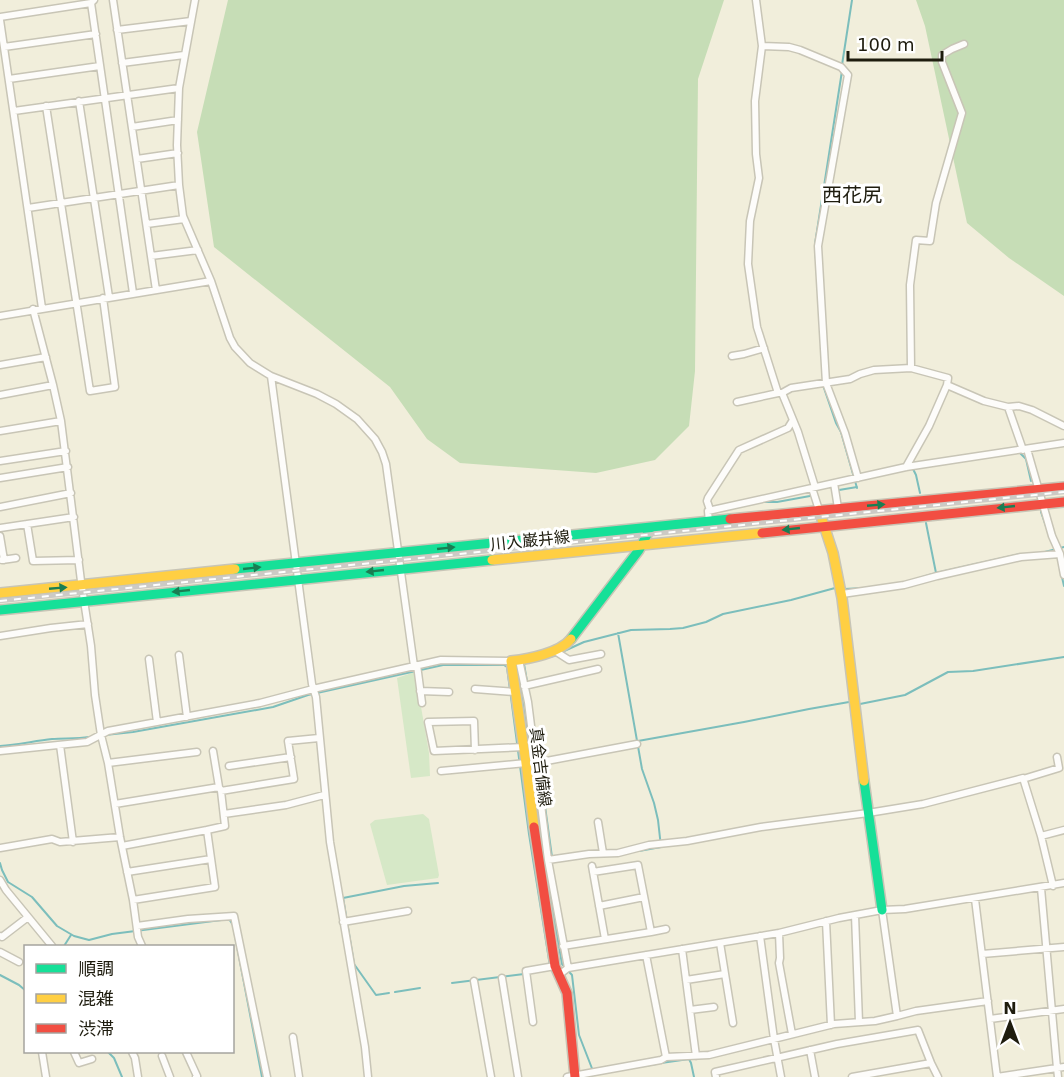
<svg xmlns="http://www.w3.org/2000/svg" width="1064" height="1077" font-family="'DejaVu Sans','Noto Sans JP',sans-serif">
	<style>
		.green { fill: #d6e8c7 }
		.forest { fill: #c6ddb6 }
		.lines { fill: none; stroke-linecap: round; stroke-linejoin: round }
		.stream { stroke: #7cbebc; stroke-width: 2 }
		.street-casing { stroke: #c8c5b6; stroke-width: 9 }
		.fast-casing { stroke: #c8c5b6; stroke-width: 12 }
		.slow-casing { stroke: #c8c5b6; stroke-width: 12 }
		.jam-casing { stroke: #c8c5b6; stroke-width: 12 }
		.street { stroke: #fdfcfa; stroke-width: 6 }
		.fast { stroke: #16e098; stroke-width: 9 }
		.slow { stroke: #ffcf43; stroke-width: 9 }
		.jam { stroke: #f24e42; stroke-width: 9 }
		.rail-casing { stroke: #cccac5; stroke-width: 4.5 }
		.rail { stroke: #fff; stroke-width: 2; stroke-dasharray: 7; stroke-linecap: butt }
		.oneway { fill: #1a7e53 }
		.labels { text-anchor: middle; stroke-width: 6; stroke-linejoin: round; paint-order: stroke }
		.street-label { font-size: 16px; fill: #1e1c0e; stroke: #fff }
		.quarter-label { font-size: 20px; fill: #1e1c0e; stroke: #fff }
	</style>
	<rect width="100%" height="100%" fill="#f1eedb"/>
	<!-- green -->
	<path class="green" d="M415,672L429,753L430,776L411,778L397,678Z
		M423,814L429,819L439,875L438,878L387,885L370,824L375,820Z"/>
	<!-- forest -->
	<path class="forest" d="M228,0H724L698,79L695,371L689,426L655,460L596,473L460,463L427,439L390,387L214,247L197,132Z
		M916,0H1064V296L1009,258L967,223L925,26Z"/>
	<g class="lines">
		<!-- stream -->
		<path class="stream" d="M842,65L852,0
			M842,71L815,244L824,388L836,423L841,432L857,488
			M1020,453L1026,459L1031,481
			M913,469L916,475L920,493
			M839,490L857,487
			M762,502H777L810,496
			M1041,512L1051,540
			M926,523L936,573
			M1041,553L1064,547
			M1062,577L1064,586
			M909,581L936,573L1020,554
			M844,589L865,588
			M618,633L642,769L654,803L658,820L661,847L639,851
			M562,652L584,642L631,630L670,629L683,628L706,622L723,614L791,600L835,588H838
			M545,658L557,655
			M524,664L530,699
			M504,665L507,667L529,834L550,966
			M518,673L526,724L540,838L562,964L572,975L579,1035L593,1071
			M860,704L905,695L948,672L973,671L1064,657
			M531,705L552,857
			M105,735L133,732L273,707L308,695L443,665H503
			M638,741L744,722L809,709L849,702
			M0,746C17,745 34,741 52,739C64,738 77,739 89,737
			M0,863L2,870L8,882L32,897L57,926L74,936L89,940L112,934L229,919L233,925L262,1077
			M64,946L71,935
			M0,975L19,985L26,991
			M452,983L524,974
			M395,992L420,988
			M389,993L376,995L354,964L343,898L404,886L438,883
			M108,1052L114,1058L122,1077
			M661,1063L689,1059L691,1063L694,1077
			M596,1074L656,1064"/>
		<defs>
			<path id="street" d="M113,0L156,290
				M195,0L179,88L177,145L179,185L183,216L211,281L230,338L235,347L250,363L271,376L317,394L336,404L357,419L375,439L382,452L386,464L414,666
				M756,0L762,46L755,101L756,154L759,178L750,221L748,264L757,327L778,393H782L798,432L815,487
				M91,3L133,293
				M0,17L91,3L94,0
				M0,20L42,308
				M117,30L191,21
				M762,46L789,47L800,50L841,67L848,75L818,246L826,383L845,433L858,478
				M4,47L96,34
				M122,63L184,55
				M9,79L100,66
				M79,101L109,297
				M46,106L90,391L115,387L103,298
				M14,111L179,88
				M132,127L178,120
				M137,159L178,153
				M28,208L179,185
				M147,224L184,219
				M151,256L198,250
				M33,309L53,385L61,421L81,581L91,646L95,695L101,735L108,763L120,837L133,900L138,937L142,946
				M0,316L211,281
				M732,356L744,354L764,348
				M0,365L46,357
				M911,368L910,285L916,240L930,241L936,203L962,113L942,62V55L952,49L964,44
				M271,376L312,684L316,697L330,842L365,1047L368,1077
				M947,385L984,401L1008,407L1019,406L1032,410L1064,426
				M782,393L791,388L850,379L860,374L874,370L911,368L948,378L947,385L929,426L906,467
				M0,395L53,385
				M737,402L778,393
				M1008,407L1023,450
				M0,431L61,421
				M1027,449L1052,536L1060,554L1064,575
				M0,461L66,451
				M0,478L68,467
				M834,483L838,508
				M812,488L819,510
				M0,507L71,493
				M710,510L707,501L708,498L739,450L788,428L793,420
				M709,522L708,511L906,467L1064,443
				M27,524L33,561L79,560
				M0,528L74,517
				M0,536L4,560
				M2,560L16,558
				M842,594L904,585L937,576L1021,557L1060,554
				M0,636L51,628L88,624
				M555,651L569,660L601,654
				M179,655L187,717
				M149,659L157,722
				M519,660L528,702L548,860L568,968
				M417,665L422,703
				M524,686L598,669
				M475,689L515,692
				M420,691L449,692
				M60,745L73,842
				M475,750L474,721L428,722L434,751L524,747
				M0,751L87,742L108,731L260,703L313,689L441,660L511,661
				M108,763L197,752
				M536,763L637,744
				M229,766L291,757
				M441,771L526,763
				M1023,779L1059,768L1057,757
				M221,791L294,779L288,741L319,738
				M115,804L219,787
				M224,814L286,805L324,795
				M598,822L603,853
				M207,830L225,826L221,791L219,787L213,751
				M1041,836L1064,830
				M122,846L207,830L215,887L133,900
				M0,848L52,839L60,842L120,837
				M548,860L589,854L618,853L649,845L687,841L761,827L868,813L923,804L1023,778L1041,836L1053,886
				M592,866L605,939
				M127,872L211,859
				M0,880L6,890L52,946
				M975,899L997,1077
				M599,906L644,897
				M882,910L897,1016L916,1011L988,1001
				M855,915L859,1022
				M826,921L831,1025
				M343,922L408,911
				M137,926L188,919L234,916L267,1077
				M651,932L666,929
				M779,933L780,958L779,963L792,1034
				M0,936L2,937L28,917
				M760,936L774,1039L781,1077
				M720,943L733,1023
				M563,946L651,932L638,865L593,872
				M682,949L696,1056
				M0,952L19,962
				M982,954L1064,947
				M646,955L666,1057
				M559,975L568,968L779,933L839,918L882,910L905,909L1064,883
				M502,978L518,1077
				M686,980L725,974
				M474,981L491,1077
				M690,1010L714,1007
				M990,1019L1064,1009
				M533,1022L526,971L555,966
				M293,1037L299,1077
				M810,1050L815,1077
				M42,1052L46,1077
				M74,1052L79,1063L92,1059
				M132,1052L135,1058L138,1077
				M186,1052L197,1076L196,1077
				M162,1056L170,1077
				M567,1077L661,1060L666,1057L709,1055L834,1024L875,1021L897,1016
				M716,1077L715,1072L837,1044L918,1030L931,1063L938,1077
				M852,1077L931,1063
				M997,1077L1057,1068L1041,888
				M1058,1077L1057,1068L1064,1067"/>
			<path id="fast" d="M235,569L730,519
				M0,610L492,560
				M571,639L639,550L651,527
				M864,781L882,910"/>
			<path id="slow" d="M819,510L833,553L842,598L864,781
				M492,560L762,533
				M0,593L235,569
				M534,827L526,763L511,661C529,659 560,653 571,639"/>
			<path id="jam" d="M730,519L1064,487
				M762,533L1064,502
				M534,827L555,966L567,993L575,1077"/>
		</defs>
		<!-- street casing -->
		<use href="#street" class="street-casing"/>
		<!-- fast casing -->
		<use href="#fast" class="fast-casing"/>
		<!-- slow casing -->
		<use href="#slow" class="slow-casing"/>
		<!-- jam casing -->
		<use href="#jam" class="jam-casing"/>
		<!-- street -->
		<use href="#street" class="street"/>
		<!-- fast -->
		<use href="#fast" class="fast"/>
		<!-- slow -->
		<use href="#slow" class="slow"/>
		<!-- jam -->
		<use href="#jam" class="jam"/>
		<defs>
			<path id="rail" d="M0,601L1064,492"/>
		</defs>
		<!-- rail casing -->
		<use href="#rail" class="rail-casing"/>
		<!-- rail -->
		<use href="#rail" class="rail"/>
	</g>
	<!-- one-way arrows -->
	<defs><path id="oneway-solid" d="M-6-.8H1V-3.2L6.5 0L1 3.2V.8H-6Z" transform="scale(1.5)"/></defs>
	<g class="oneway">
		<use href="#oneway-solid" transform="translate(876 505) rotate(-5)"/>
		<use href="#oneway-solid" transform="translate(1006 507) rotate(174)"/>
		<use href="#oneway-solid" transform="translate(791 529) rotate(174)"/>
		<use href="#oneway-solid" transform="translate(446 548) rotate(-6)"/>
		<use href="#oneway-solid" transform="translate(252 568) rotate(-6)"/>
		<use href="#oneway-solid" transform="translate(375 571) rotate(174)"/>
		<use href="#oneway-solid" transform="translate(58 588) rotate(-5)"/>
		<use href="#oneway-solid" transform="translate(181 591) rotate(174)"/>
	</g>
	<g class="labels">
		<!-- street labels -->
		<g class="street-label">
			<text transform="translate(530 540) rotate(-6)" y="6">川入巌井線</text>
			<text transform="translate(541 767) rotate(83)" y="6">真金吉備線</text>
		</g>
		<!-- quarter labels -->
		<g class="quarter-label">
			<text x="852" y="202">西花尻</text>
		</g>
	</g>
	<!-- legend -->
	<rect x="24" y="945" width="210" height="108" fill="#ffffff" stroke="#a5a49f" stroke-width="1.5"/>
	<rect x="36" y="964" width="30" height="9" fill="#16e098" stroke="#a5a49f" stroke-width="1.5"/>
	<text x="78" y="975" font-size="18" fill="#1e1c0e">順調</text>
	<rect x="36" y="994" width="30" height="9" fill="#ffcf43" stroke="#a5a49f" stroke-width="1.5"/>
	<text x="78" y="1005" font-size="18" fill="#1e1c0e">混雑</text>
	<rect x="36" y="1024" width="30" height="9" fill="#f24e42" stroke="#a5a49f" stroke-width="1.5"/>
	<text x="78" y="1035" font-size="18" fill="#1e1c0e">渋滞</text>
	<!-- north arrow -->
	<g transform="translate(1010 1023)" stroke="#ffffff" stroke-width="4.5" paint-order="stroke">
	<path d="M0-4.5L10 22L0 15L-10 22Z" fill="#1e1c0e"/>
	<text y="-9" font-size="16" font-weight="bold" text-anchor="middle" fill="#1e1c0e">N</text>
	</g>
	<!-- scale -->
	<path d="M848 51v9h94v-9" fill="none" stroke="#1e1c0e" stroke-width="3"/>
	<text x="857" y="51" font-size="18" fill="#1e1c0e" stroke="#ffffff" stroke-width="4.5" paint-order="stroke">100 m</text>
</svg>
